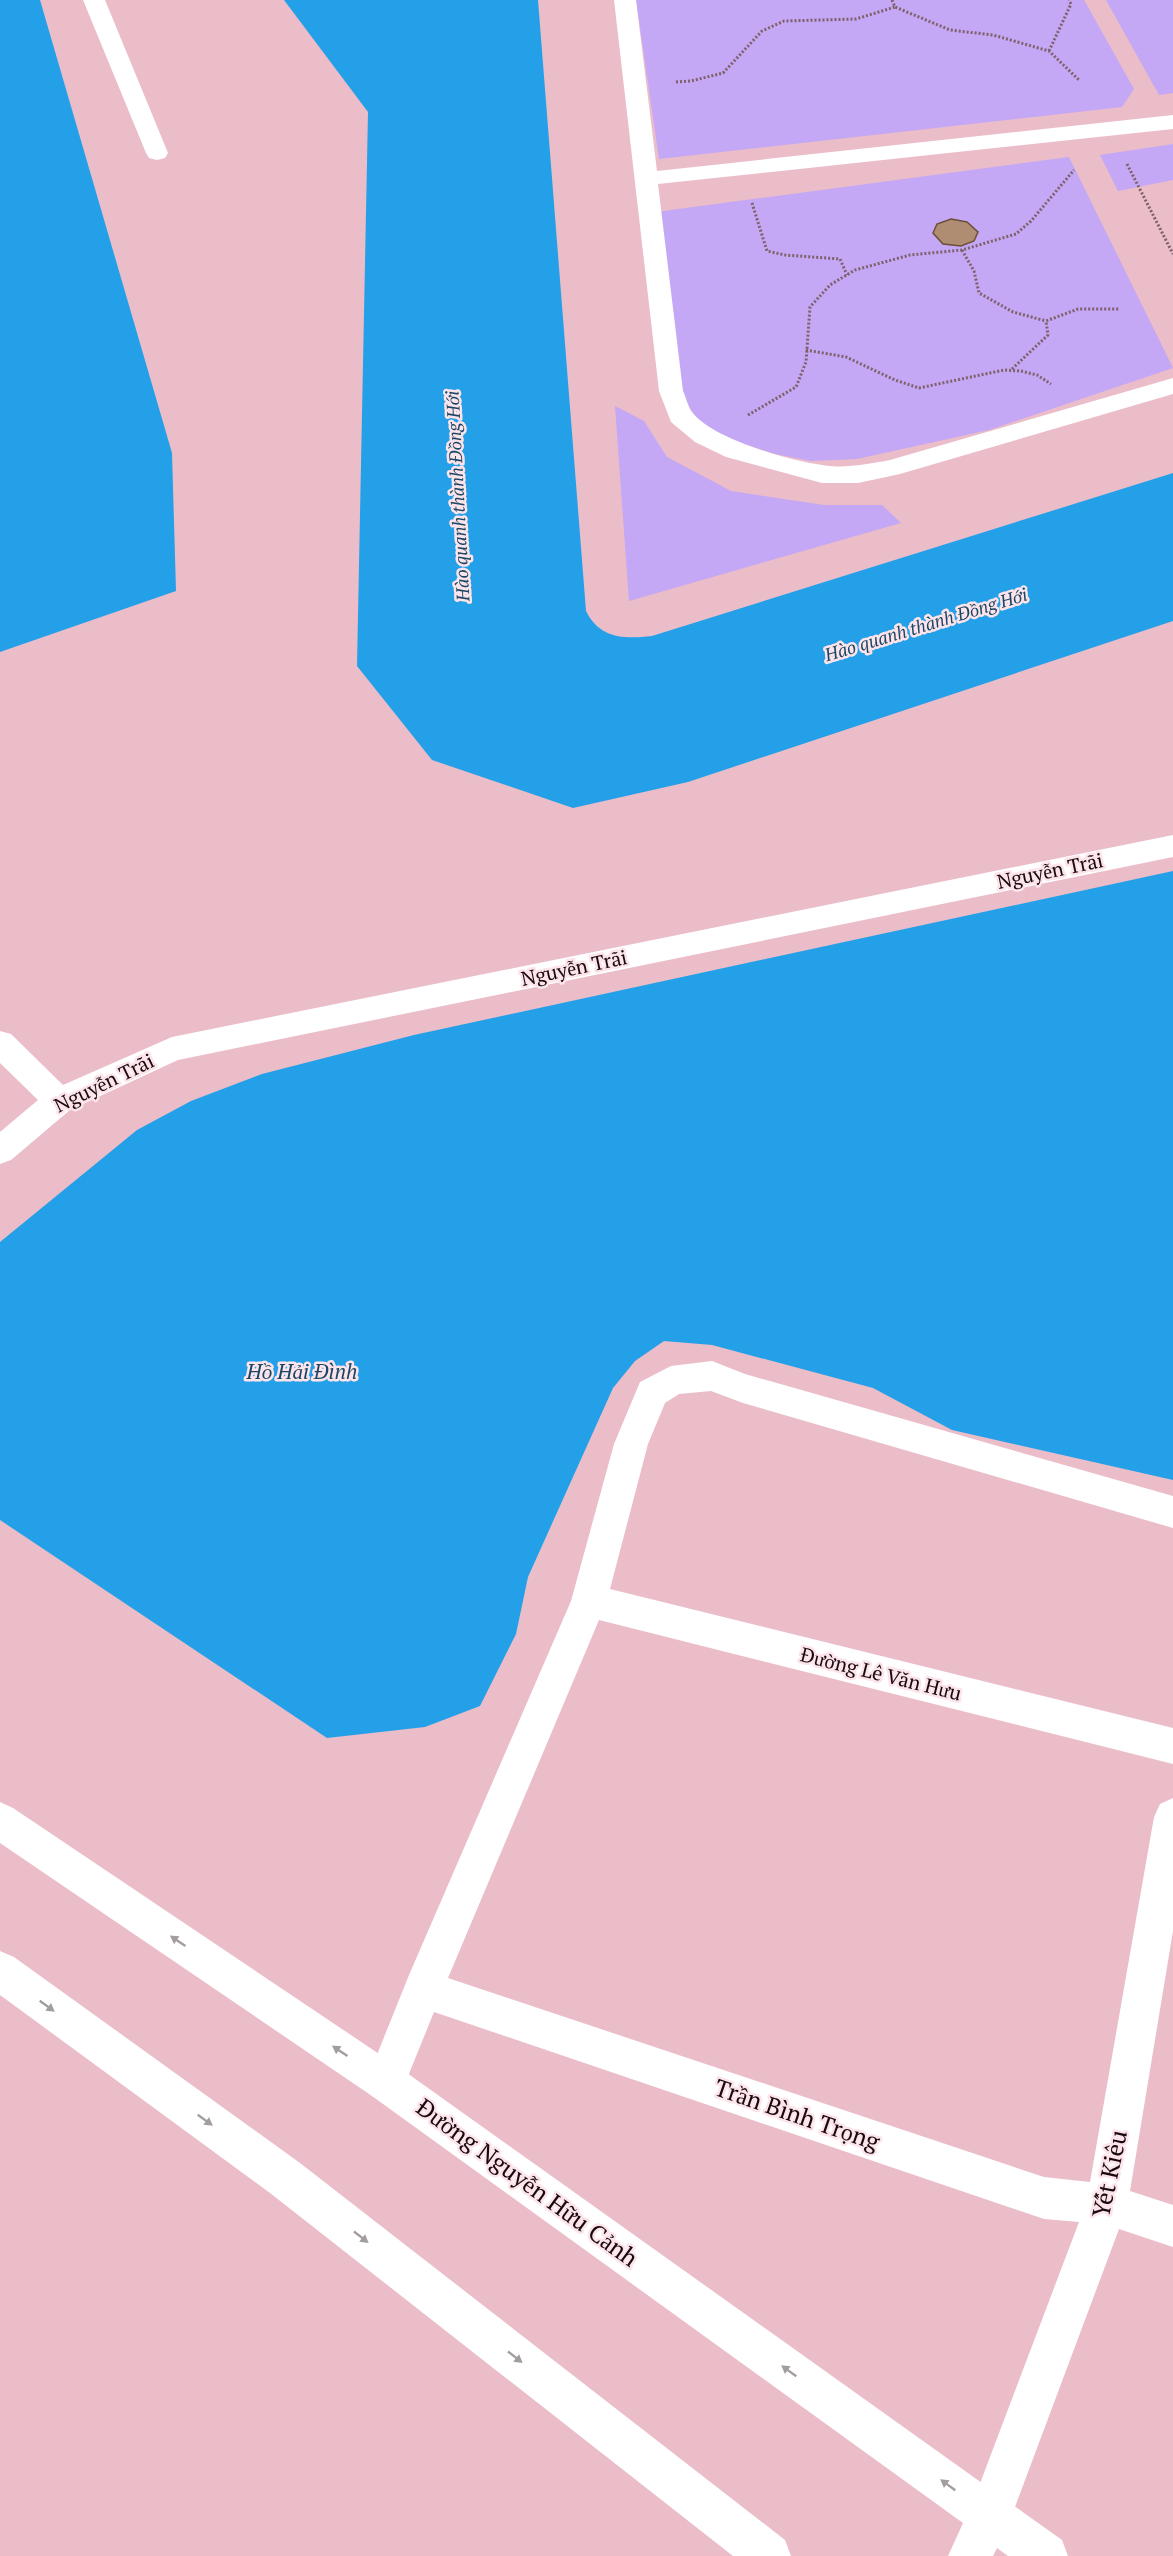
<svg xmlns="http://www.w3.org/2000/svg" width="1173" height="2556" font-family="'PT Serif',serif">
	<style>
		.green { fill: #c4a7f5 }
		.water { fill: #24a0e8 }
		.building { fill: #ae8d73; stroke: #6d4f37; stroke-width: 1.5 }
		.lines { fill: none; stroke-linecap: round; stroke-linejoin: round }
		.path { stroke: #7e6169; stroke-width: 3; stroke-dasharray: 2 2; stroke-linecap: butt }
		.minor { fill: #fff; fill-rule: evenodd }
		.major { fill: #fff; fill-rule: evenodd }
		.oneway { fill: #a39d9f }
		.labels { text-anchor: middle; stroke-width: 5; stroke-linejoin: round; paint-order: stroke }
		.far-water-label { font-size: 18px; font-style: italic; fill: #194664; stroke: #fce4ea }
		.street-label { font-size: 20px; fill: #18090e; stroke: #fce4ea }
		.water-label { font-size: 21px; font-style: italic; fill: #194664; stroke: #fce4ea }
		.near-street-label { font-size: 24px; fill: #18090e; stroke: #fce4ea }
	</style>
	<rect width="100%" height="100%" fill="#eabdc9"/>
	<!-- green -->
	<path class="green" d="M636,0H1084L1134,89L1122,107L659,159Z
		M1106,0H1173V93L1159,95Z
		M1173,144V180L1118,191L1100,155Z
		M1069,157L1173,368L989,430L857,459L811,461L775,454L723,437L697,419L682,396L656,212Z
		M615,406L644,421L667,457L731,491L824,505H882L901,523L629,601Z"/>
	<!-- water -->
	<path class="water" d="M0,0H40L172,453L176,591L0,652Z
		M284,0H538L586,611C600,639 624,639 652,636L1173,473V621L688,782L573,808L432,760L357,666L368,112Z
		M1173,871V1480L952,1430L873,1388L712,1345L664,1341L635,1361L613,1388L528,1577L516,1634L480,1706L425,1727L327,1738L0,1520V1242L137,1130L191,1101L262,1074L414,1035Z"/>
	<!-- building -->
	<path class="building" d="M951,219L967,222L978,232L974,241L961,246L943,244L933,233L937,224Z"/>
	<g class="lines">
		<!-- path -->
		<path class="path" d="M892,0L895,7L950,30L993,35L1049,51L1079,80
			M1049,51L1071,4L1069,0
			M676,82L691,81L723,73L762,31L784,21L856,19L895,7
			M1127,164L1173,254
			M752,203L767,251L785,255L840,259L847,275
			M962,250L974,271L979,293L1013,312L1046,321
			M806,350L846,357L895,380L919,388L1004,370L1021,371L1037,375L1051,384
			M1012,369L1048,335L1046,321L1078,309H1119
			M748,415L796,387L806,362L810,307L830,285L855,270L910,255L962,250L1016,234L1031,221L1074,170"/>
		<!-- minor -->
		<path class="minor" d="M83,0H105L168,153L165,158L157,160L149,158L146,153Z
			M614,0H636L657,171L1173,115V129L658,184L683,391C686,397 688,407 692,412C711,438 789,461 822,465C844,469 868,464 890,460L1173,378V394L900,474L858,483H822L726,457L695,442L671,422L659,391Z
			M1173,835V857L178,1060L70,1110L11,1160L0,1164V1132L38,1100L0,1063V1031L11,1034L63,1085L172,1037Z
			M712,1361L745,1374L1173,1496V1528L743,1403L711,1391L679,1394L665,1403L648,1444L610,1589L1173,1728V1764L599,1620L448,1978L1044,2177L1090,2182L1154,1817L1160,1804L1173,1798V1931L1130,2191L1173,2205V2247L1119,2229L1006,2531L990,2537L974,2531L968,2515L1079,2222L1044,2219L434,2012L400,2096L386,2102L372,2096L366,2082L409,1975L571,1601L614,1444L640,1382L671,1366Z"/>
		<!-- major -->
		<path class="major" d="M0,1802L13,1808L400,2068L1062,2540L1068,2556H1008L997,2548L993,2556H948L963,2523L372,2096L0,1843Z
			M0,1951L14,1957L300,2163L785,2540L791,2556H733L270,2193L0,1995Z"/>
	</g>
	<!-- one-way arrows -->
	<defs><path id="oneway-solid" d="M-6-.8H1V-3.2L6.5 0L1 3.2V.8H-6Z" transform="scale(1.5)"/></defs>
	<g class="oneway">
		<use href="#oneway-solid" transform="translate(178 1941) rotate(-146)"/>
		<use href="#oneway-solid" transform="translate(47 2006) rotate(36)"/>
		<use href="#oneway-solid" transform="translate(340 2051) rotate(-146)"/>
		<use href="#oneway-solid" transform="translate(205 2120) rotate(36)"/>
		<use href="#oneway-solid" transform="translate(361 2237) rotate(38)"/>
		<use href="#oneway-solid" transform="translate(515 2357) rotate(38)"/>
		<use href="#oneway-solid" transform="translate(789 2371) rotate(-144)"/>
		<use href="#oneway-solid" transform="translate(948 2485) rotate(-144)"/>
	</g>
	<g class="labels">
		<!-- far-water labels -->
		<g class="far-water-label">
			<text transform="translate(458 496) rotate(-93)" y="6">Hào quanh thành Đồng Hới</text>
			<text transform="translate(926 625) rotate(-17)" y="6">Hào quanh thành Đồng Hới</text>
		</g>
		<!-- street labels -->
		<g class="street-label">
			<text transform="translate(1050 871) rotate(-12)" y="7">Nguyễn Trãi</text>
			<text transform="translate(574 968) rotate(-12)" y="7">Nguyễn Trãi</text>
			<text transform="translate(104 1083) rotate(-26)" y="7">Nguyễn Trãi</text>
			<text transform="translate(881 1674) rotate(14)" y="7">Đường Lê Văn Hưu</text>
		</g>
		<!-- water labels -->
		<g class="water-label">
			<text x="302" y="1379">Hồ Hải Đình</text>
		</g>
		<!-- near-street labels -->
		<g class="near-street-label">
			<text transform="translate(797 2115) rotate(19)" y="8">Trần Bình Trọng</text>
			<text transform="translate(1110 2174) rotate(-78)" y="8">Yết Kiêu</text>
			<text transform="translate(527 2183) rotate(36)" y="8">Đường Nguyễn Hữu Cảnh</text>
		</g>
	</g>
</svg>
